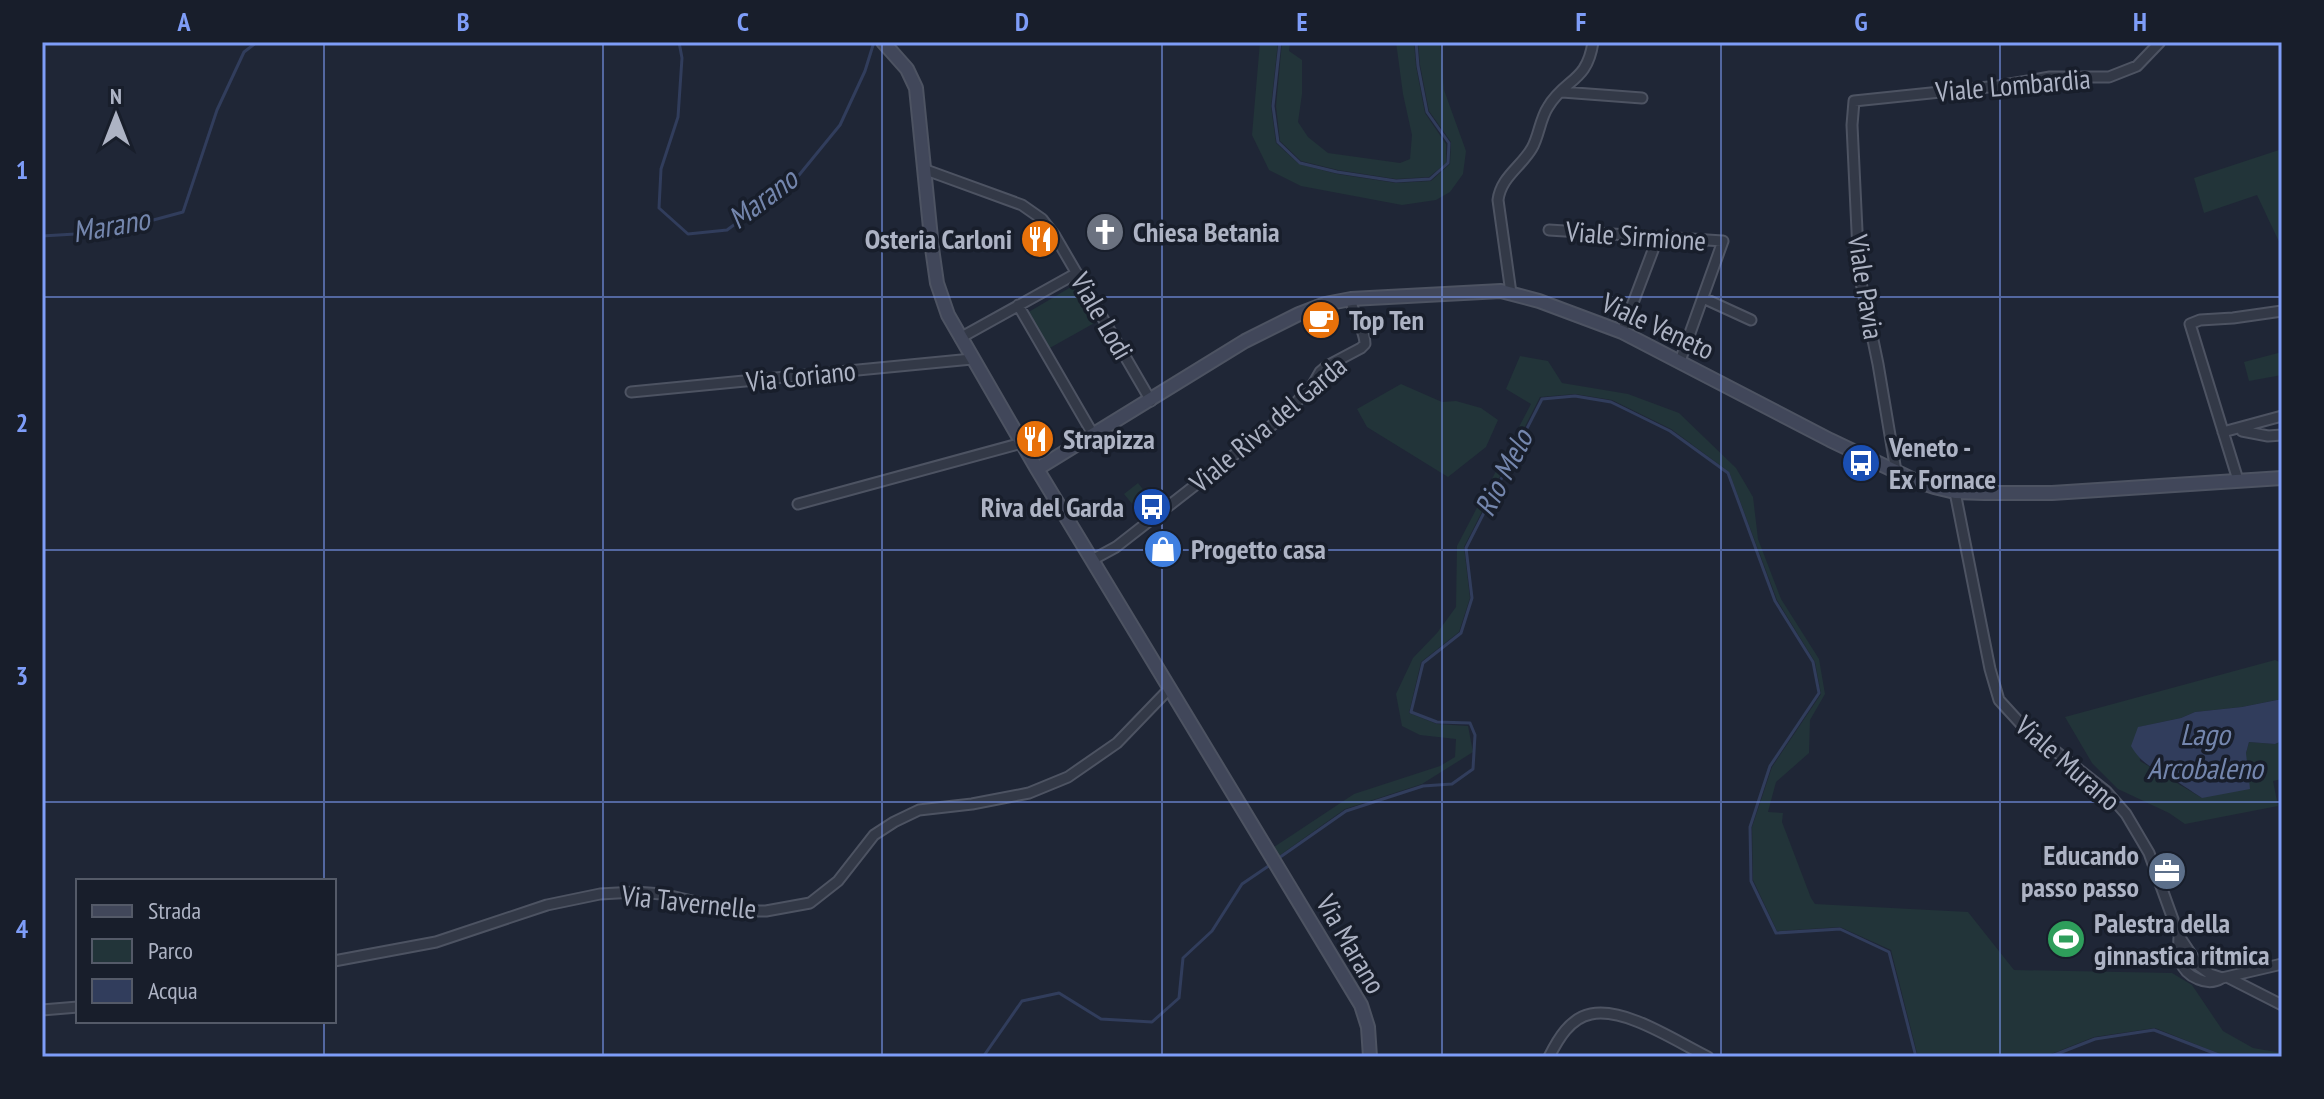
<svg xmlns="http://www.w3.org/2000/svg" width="2324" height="1099" font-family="'PT Sans Narrow',sans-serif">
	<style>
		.green { fill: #223439 }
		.water { fill: #313d5c }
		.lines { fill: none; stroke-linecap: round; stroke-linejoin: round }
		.stream { stroke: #313d5c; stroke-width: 3 }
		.minor-casing { stroke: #4d5362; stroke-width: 13 }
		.secondary-casing { stroke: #4d5362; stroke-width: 16 }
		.minor { stroke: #333947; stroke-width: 9 }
		.secondary { stroke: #41475a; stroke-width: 12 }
		.grid { fill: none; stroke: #7e9df8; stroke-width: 2; stroke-opacity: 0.55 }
		.labels { text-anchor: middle; stroke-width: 7; stroke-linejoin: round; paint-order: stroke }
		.street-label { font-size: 28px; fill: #adb3c4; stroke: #181e2b }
		.poi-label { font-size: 28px; font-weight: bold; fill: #adb3c4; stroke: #181e2b; text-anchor: start }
		.water-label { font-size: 30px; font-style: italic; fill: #7486ad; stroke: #181e2b }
		.neatline { fill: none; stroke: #7e9df8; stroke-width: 3 }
		.grid-label { font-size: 26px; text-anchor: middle; font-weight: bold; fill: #7e9df8 }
	</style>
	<rect width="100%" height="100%" fill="#1f2636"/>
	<!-- green -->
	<path class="green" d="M1260,42H1278L1271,106L1276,143L1299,164L1337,174L1396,183L1431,181L1450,164L1451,142L1429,111L1420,65L1418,42H1440L1444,90L1466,151L1463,174L1450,192L1436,200L1402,205L1301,186L1269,170L1252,135Z
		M1282,42H1290L1289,51L1302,60V94L1298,122L1308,137L1328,153L1400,163L1410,159L1412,135L1403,94L1396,42H1414L1416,66L1425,113L1446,144V163L1429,177L1396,179L1338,170L1301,161L1280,141L1276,106Z
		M2282,149V248L2257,195L2204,213L2194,178Z
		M1076,284L1098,321L1048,349L1027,313Z
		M2282,352V375L2249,381L2244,362Z
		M1520,356L1548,361L1562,383L1628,394L1679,413L1736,468L1753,497L1758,539L1781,599L1819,659L1825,694L1810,720L1809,753L1776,782L1768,812L1783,813L1782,822L1811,898L1815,904L1968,912L2014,970L2172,973L2192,985L2223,1031L2253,1048L2282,1053V1057H2235L2220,1054L2155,1028L2094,1037L2044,1057H1918L1891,950L1840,927L1777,931L1753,880L1752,827L1772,767L1821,694L1815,662L1777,600L1729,472L1671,429L1612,400L1575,394L1540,397L1464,547L1470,598L1459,632L1421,662L1409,713L1437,724L1468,726L1473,752L1422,784L1345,809L1276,858L1271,849L1354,794L1440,766L1455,757L1456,739L1420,735L1402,726L1396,694L1413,658L1437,633L1456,607L1457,546L1531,404L1506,389Z
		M1401,384L1442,402L1456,401L1481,408L1498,420L1486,447L1448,477L1367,427L1357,409Z
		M1138,483L1156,506L1143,517L1124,494Z
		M2275,660L2282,663V699L2242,707L2195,712L2181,718L2139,727L2140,761L2202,798L2246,753L2249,742L2275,744L2282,741V779L2273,781L2278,806L2185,824L2169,813L2118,789L2092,763L2065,717Z"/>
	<!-- water -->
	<path class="water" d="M2282,699V741L2275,744L2249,742L2246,753L2250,789L2202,798C2191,791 2179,782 2167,776C2151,767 2141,763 2131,746L2138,727L2181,718L2195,712L2242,707Z"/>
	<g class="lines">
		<!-- stream -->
		<path class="stream" d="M679,42L682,58L678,117L661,169L659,208L688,234L727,230L795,180L840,125L865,71L874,42
			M1280,42L1273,106L1278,142L1300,163L1337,172L1396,181L1430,179L1448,163L1449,143L1427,112L1418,66L1416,42
			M42,236L109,232L183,212L217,110L244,52L257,42
			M1276,860L1346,811L1423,786L1452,784L1473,769L1475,735L1470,723L1437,722L1411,712L1423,663L1461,633L1472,598L1466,548L1542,399L1575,396L1611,402L1670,431L1728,473L1775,601L1813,662L1819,693L1770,766L1750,827L1751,881L1776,933L1840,929L1889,952L1916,1057
			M983,1057L1022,1001L1059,993L1101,1019L1152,1022L1179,998L1183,958L1212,931L1242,884L1270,865
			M2049,1057L2095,1039L2154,1030L2224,1057"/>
		<defs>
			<path id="minor" d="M1562,92L1642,98
				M926,170L1022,205L1042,219L1055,236L1151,401
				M1549,230L1723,241L1680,361
				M1511,293L1498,200C1501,177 1521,167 1532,148C1539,136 1540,119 1548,107C1565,78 1587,83 1593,42
				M1703,298L1751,320
				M1018,305L1094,436
				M1622,332L1658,237
				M960,338L1077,273
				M631,392L972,359
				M2241,428L2242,431L2268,436L2282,435
				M2223,432L2282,416
				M1896,471L1878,364L1859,273L1852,125L1854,101L1998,86L2050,77H2109L2137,66L2160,42
				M2238,480L2190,324L2200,320L2233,318L2282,311
				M1955,492L1990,669L1999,700L2020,723L2106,791L2126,814L2149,853L2179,936L2199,966L2210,974L2222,978
				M798,504L1022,443
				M1092,560L1116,547L1280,419L1312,386L1320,372L1327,366L1361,348L1365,344C1365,328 1352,315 1351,299
				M2179,936C2178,955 2178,971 2198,979C2207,983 2214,983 2222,978L2282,964
				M334,961L436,942L547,905L600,894L635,892L662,894L735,911H766L810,903L838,881L874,835L894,822L919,810L972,804L1029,793L1068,777L1117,743L1169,689
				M2227,977L2282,1005
				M42,1010L78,1007
				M1549,1057C1558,1039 1570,1018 1591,1014C1626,1007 1677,1042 1708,1057"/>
			<path id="secondary" d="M883,42L907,69L916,88L932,248L937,283L948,315L1037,469L1361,1005L1368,1027L1370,1057
				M1037,469L1245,341L1299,314L1325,304L1351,299L1501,291L1539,301L1622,332L1830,440L1916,481L1934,487L1955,492L1984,493H2052L2282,478"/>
		</defs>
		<!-- minor casing -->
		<use href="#minor" class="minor-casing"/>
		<!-- secondary casing -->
		<use href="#secondary" class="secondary-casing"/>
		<!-- minor -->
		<use href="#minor" class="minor"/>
		<!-- secondary -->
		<use href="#secondary" class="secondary"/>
	</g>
	<!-- grid -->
	<path class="grid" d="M324,42V881M603,42V1057M882,42V1057M1162,42V1057M1442,42V1057M1721,42V1057M2000,42V1057M42,297H2282M42,550H2282M42,802H2282M324,1021V1057"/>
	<!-- icons -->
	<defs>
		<symbol id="church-disc" viewBox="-11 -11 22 22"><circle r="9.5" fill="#6b7280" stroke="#181e2b"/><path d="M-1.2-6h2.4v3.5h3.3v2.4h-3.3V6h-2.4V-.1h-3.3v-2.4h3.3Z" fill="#fff"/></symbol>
		<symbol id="restaurant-disc" viewBox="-11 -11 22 22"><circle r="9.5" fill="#e8710a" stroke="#181e2b"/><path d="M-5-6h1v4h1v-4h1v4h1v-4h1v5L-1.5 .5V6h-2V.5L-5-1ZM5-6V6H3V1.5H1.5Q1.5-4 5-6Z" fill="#fff"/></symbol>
		<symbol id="cafe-disc" viewBox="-11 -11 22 22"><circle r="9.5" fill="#e8710a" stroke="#181e2b"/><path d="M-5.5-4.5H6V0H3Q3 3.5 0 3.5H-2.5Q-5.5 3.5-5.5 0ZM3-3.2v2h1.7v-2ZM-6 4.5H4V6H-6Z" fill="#fff"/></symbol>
		<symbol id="bus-disc" viewBox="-11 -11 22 22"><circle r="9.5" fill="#1a4fb4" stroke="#181e2b"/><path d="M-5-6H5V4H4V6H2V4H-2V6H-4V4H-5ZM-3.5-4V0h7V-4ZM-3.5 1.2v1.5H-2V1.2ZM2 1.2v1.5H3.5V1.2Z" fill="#fff"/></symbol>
		<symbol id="shop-disc" viewBox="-11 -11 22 22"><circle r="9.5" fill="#3f7fe0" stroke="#181e2b"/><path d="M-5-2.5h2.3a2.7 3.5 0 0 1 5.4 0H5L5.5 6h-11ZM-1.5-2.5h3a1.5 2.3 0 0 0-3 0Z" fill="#fff"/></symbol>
		<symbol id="office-disc" viewBox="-11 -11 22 22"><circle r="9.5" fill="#5c6f8a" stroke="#181e2b"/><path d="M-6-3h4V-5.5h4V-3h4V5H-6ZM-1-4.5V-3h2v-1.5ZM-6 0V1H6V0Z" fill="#fff"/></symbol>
		<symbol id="stadium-disc" viewBox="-11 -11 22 22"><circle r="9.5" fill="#2e9e5b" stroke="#181e2b"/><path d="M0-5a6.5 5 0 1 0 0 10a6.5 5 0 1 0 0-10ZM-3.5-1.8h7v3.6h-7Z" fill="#fff"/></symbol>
	</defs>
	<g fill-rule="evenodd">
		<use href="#church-disc" x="1083" y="210" width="44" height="44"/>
		<use href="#restaurant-disc" x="1018" y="217" width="44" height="44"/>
		<use href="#cafe-disc" x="1299" y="298" width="44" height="44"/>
		<use href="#restaurant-disc" x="1013" y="417" width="44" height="44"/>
		<use href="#bus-disc" x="1839" y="441" width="44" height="44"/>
		<use href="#bus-disc" x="1130" y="485" width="44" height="44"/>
		<use href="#shop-disc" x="1141" y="527" width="44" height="44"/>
		<use href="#office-disc" x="2145" y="849" width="44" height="44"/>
		<use href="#stadium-disc" x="2044" y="917" width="44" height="44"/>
	</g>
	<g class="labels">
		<!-- street labels -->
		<g class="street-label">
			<text transform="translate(2013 85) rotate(-5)" y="10">Viale Lombardia</text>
			<text transform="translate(1636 236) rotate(4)" y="10">Viale Sirmione</text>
			<text transform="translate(1866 287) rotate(81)" y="10">Viale Pavia</text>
			<text transform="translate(1102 316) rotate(60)" y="10">Viale Lodi</text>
			<text transform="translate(1658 326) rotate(25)" y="10">Viale Veneto</text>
			<text transform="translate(801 376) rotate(-6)" y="10">Via Coriano</text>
			<text transform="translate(1268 424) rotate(-40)" y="10">Viale Riva del Garda</text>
			<text transform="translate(2068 763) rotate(41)" y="10">Viale Murano</text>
			<text transform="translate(689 902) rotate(6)" y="10">Via Tavernelle</text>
			<text transform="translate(1351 944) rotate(60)" y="10">Via Marano</text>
		</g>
		<!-- poi labels -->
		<g class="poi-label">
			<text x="1133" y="242">Chiesa Betania</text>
			<text x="1012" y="249" text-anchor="end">Osteria Carloni</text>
			<text x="1349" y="330">Top Ten</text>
			<text x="1063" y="449">Strapizza</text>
			<text x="1889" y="457">Veneto -<tspan x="1889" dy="32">Ex Fornace</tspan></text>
			<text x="1124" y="517" text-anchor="end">Riva del Garda</text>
			<text x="1191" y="559">Progetto casa</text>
			<text x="2139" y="865" text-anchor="end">Educando<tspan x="2139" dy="32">passo passo</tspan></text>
			<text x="2094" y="933">Palestra della<tspan x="2094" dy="32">ginnastica ritmica</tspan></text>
		</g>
		<!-- water labels -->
		<g class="water-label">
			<text transform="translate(763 199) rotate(-37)" y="10">Marano</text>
			<text transform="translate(111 226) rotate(-10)" y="10">Marano</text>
			<text transform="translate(1504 473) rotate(-63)" y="10">Rio Melo</text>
			<text x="2205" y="745">Lago<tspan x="2205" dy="34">Arcobaleno</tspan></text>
		</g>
	</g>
	<!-- border -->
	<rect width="2324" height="1099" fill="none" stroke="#181e2b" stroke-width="88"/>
	<!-- legend -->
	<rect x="76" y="879" width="260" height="144" fill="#181e2b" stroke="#545a68" stroke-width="2"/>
	<rect x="92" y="905" width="40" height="12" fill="#41475a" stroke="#545a68" stroke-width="2"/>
	<text x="148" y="919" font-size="24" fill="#adb3c4">Strada</text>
	<rect x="92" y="939" width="40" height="24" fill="#223439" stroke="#545a68" stroke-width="2"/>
	<text x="148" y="959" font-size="24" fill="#adb3c4">Parco</text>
	<rect x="92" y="979" width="40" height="24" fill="#313d5c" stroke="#545a68" stroke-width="2"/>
	<text x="148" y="999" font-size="24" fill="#adb3c4">Acqua</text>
	<!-- north arrow -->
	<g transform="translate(116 116)" stroke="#181e2b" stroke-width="6" paint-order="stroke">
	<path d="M0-6L14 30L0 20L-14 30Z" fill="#adb3c4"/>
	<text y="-12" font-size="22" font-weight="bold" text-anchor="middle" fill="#adb3c4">N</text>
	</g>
	<rect x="44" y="44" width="2236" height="1011" class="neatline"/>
	<g class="grid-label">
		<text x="184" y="31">A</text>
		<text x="463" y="31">B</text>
		<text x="743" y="31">C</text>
		<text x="1022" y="31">D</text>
		<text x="1302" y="31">E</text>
		<text x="1581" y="31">F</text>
		<text x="1861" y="31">G</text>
		<text x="2140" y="31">H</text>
		<text x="22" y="179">1</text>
		<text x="22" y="432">2</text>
		<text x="22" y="685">3</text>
		<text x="22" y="938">4</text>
	</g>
</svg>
